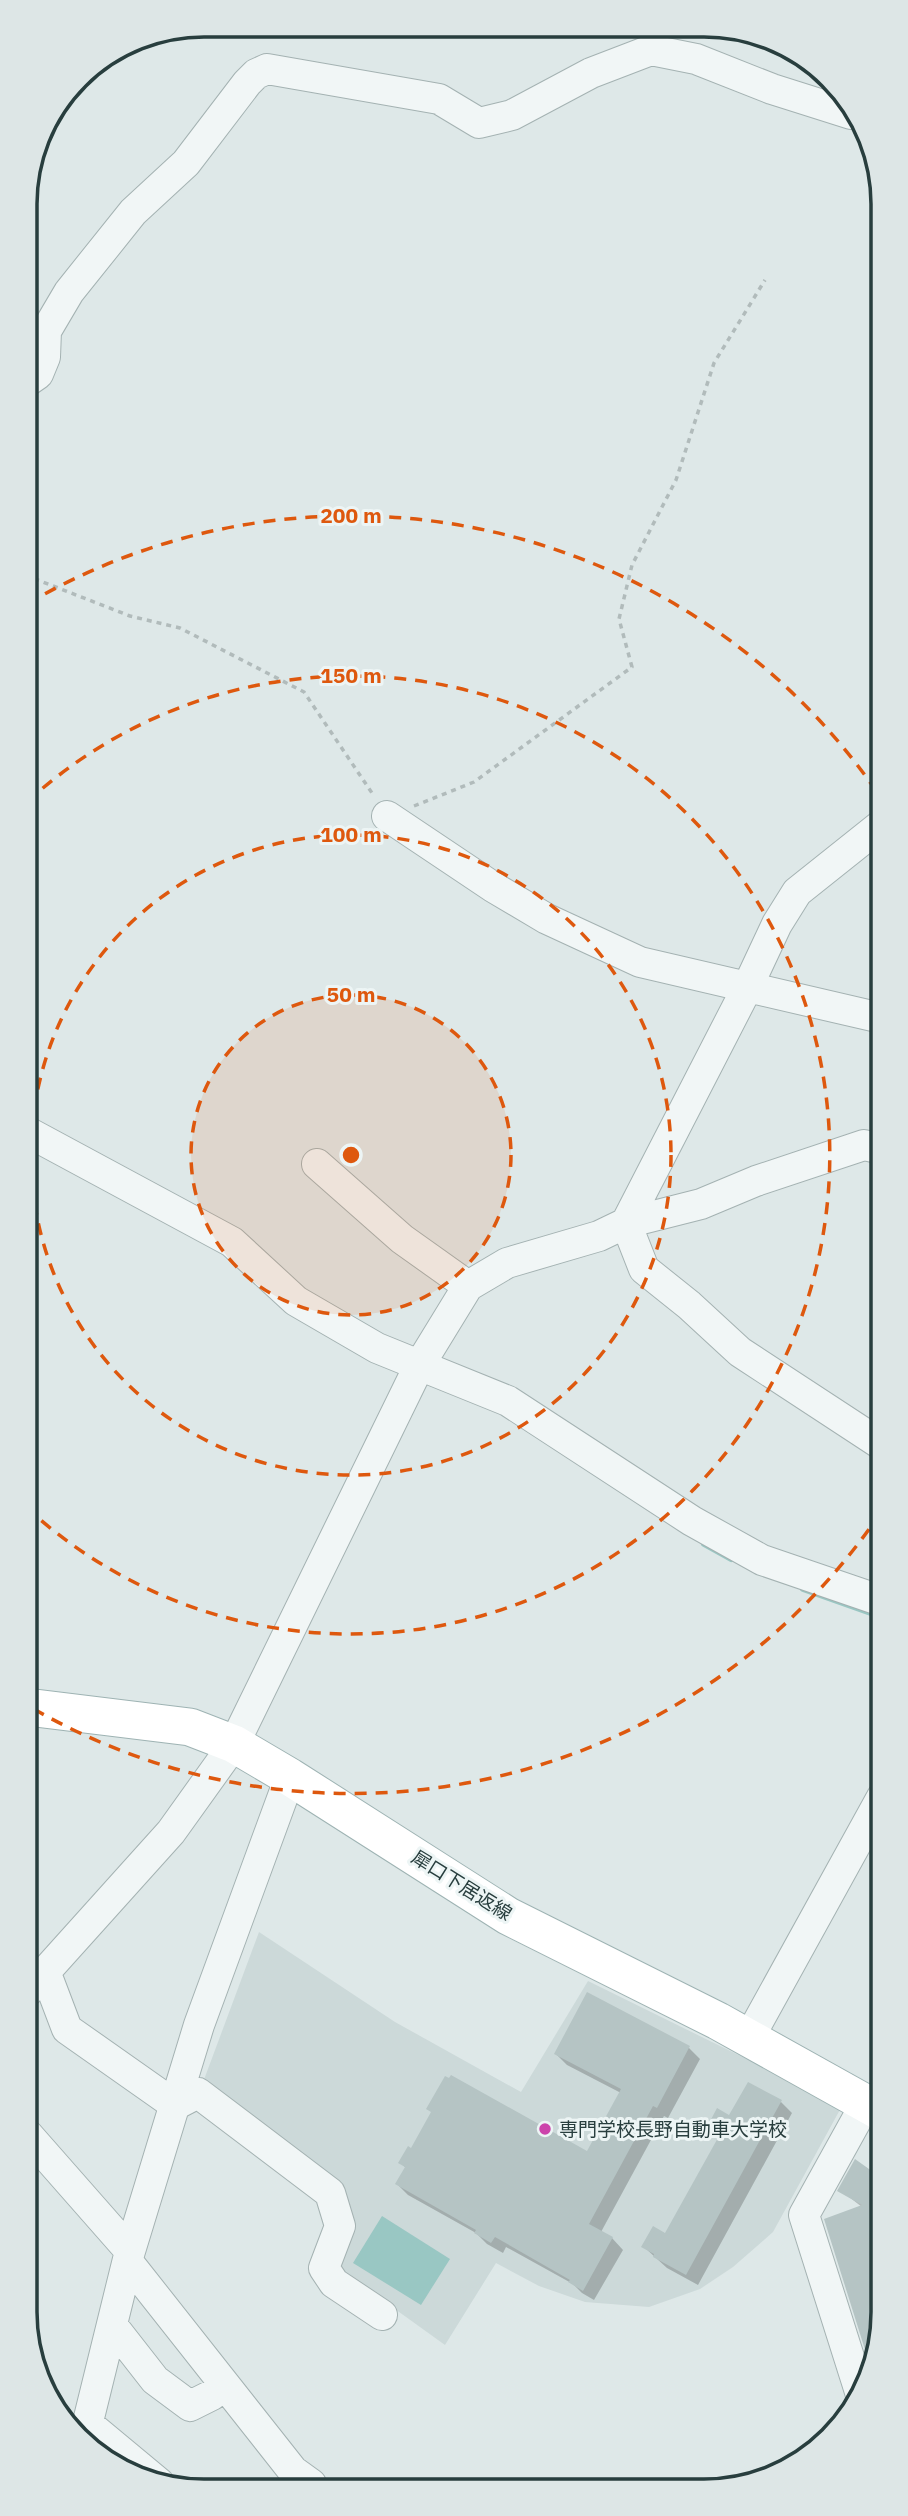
<svg xmlns="http://www.w3.org/2000/svg" width="908" height="2516" font-family="'IBM Plex Sans','Noto Sans JP',sans-serif">
	<style>
		.built { fill: #ccd9d9 }
		.water { fill: #99c7c3 }
		.shadow { fill: #0003 }
		.lines { fill: none; stroke-linecap: round; stroke-linejoin: round }
		.stream { stroke: #99c7c3; stroke-width: 6 }
		.building { fill: #b5c4c4 }
		.minor-casing { stroke: #a4b2b2; stroke-width: 32 }
		.major-casing { stroke: #9eb3b3; stroke-width: 39 }
		.path { stroke: #b1bbbb; stroke-width: 3.5; stroke-dasharray: 5 5; stroke-linecap: butt }
		.minor { stroke: #f1f6f6; stroke-width: 30 }
		.major { stroke: #fff; stroke-width: 37 }
		.ring { fill: none; stroke: #de580e; stroke-width: 3.5; stroke-dasharray: 12 9 }
		.poi-dot { fill: #cc44ab; stroke: #edf5f5; stroke-width: 2.5 }
		.labels { text-anchor: middle; stroke-width: 6; stroke-linejoin: round; paint-order: stroke }
		.street-label { font-size: 19px; fill: #283e3e; stroke: #edf5f5 }
		.poi-label { font-size: 19px; fill: #283e3e; stroke: #edf5f5; text-anchor: start }
		.rim { fill: none; stroke: #283e3e; stroke-width: 3.5 }
		.centre { fill: #de580e; stroke: #edf5f5; stroke-width: 3.5 }
		.ring-label { font-size: 21px; text-anchor: middle; font-weight: bold; fill: #de580e; stroke: #edf5f5; stroke-width: 6; stroke-linejoin: round; paint-order: stroke }
	</style>
	<rect width="100%" height="100%" fill="#dee8e8"/>
	<!-- built -->
	<path class="built" d="M259,1932L395,2022L521,2092L588,1981L842,2106L773,2232L733,2267L700,2289L649,2307L585,2302L539,2286L496,2263L445,2345L331,2263L348,2223L202,2085Z"/>
	<!-- water -->
	<path class="water" d="M382,2216L450,2259L421,2305L353,2263Z"/>
	<!-- shadow -->
	<path class="shadow" d="M689,2048L700,2059L668,2118L664,2116L601,2232L612,2238L623,2250L594,2300L582,2293L573,2284L506,2247L503,2253L487,2244L476,2233L408,2195L397,2184L406,2168L401,2163L588,2153L621,2093L567,2065L556,2054Z
		M781,2102L792,2113L698,2285L667,2268L644,2247L666,2236L719,2140L708,2129L730,2117Z
		M840,2190L872,2205L883,2234V2324L873,2369L862,2207Z"/>
	<g class="lines">
		<!-- stream -->
		<path class="stream" d="M704,1544L731,1559
			M803,1589L882,1617"/>
	</g>
	<!-- building -->
	<path class="building" d="M587,1992L690,2046L657,2108L653,2106L589,2224L613,2237L583,2291L568,2282L570,2280L495,2237L491,2243L474,2233L476,2230L395,2184L405,2167L398,2163L408,2146L411,2148L431,2112L426,2109L445,2076L449,2078L451,2075L587,2151L621,2089L554,2054Z
		M748,2082L782,2100L686,2275L653,2257L654,2254L641,2247L653,2226L665,2233L719,2136L706,2129L717,2108L729,2115Z
		M855,2159L883,2179V2324L872,2372L824,2219L862,2205L837,2191Z"/>
	<g class="lines">
		<defs>
			<path id="minor" d="M25,383L38,374L45,357L46,331L69,292L133,212L186,163L247,83L256,74L267,69L439,99L479,123L512,115L591,73L651,50L696,59L772,89L851,114
				M387,816L493,887L547,919L640,962L881,1018
				M26,1131L232,1242L296,1301L377,1348L508,1401L692,1521L762,1560L882,1601
				M881,1149L864,1145L756,1181L701,1204L626,1223L644,1269L689,1305L740,1352L882,1445
				M317,1164L402,1239L468,1286
				M45,1971L67,2029L175,2105L198,2093L330,2193L340,2226L324,2268L334,2283L382,2315
				M28,1991L171,1832L234,1744L419,1366L468,1286L507,1263L599,1236L626,1223L747,988L777,924L797,892L881,825
				M749,2038L882,1797
				M28,2135L130,2251
				M128,2262L293,2471L311,2484
				M112,2325L155,2380L190,2406L212,2395L224,2384
				M861,2395L804,2215L866,2103
				M88,2424L159,2483
				M83,2442L130,2251L199,2025L290,1777"/>
			<path id="major" d="M27,1707L190,1727L234,1744L290,1777L508,1916L718,2021L883,2113"/>
		</defs>
		<!-- minor casing -->
		<use href="#minor" class="minor-casing"/>
		<!-- major casing -->
		<use href="#major" class="major-casing"/>
		<!-- path -->
		<path class="path" d="M25,575L130,616L180,628L304,692L374,796
			M414,806L474,782L632,667L619,619L632,565L676,480L714,363L765,280"/>
		<!-- minor -->
		<use href="#minor" class="minor"/>
		<!-- major -->
		<use href="#major" class="major"/>
	</g>
	<!-- distance rings -->
	<circle cx="351" cy="1155" r="160" fill="#de580e" fill-opacity=".12"/>
	<g class="ring">
		<circle cx="351" cy="1155" r="160"/>
		<circle cx="351" cy="1155" r="320"/>
		<path d="M27 802A479 479 0 1 1 27 1508"/>
		<path d="M881 1512A639 639 0 0 1 32 1708M27 604A639 639 0 0 1 881 798"/>
	</g>
	<!-- markers -->
	<circle class="poi-dot" cx="545" cy="2129" r="7"/>
	<g class="labels">
		<!-- street labels -->
		<g class="street-label">
			<text transform="translate(462 1885) rotate(32)" y="7">犀口下居返線</text>
		</g>
		<!-- poi labels -->
		<g class="poi-label">
			<text x="559" y="2136">専門学校長野自動車大学校</text>
		</g>
	</g>
	<!-- crop -->
	<path d="M0 0H908V2516H0ZM204 37H704A167 167 0 0 1 871 204V2312A167 167 0 0 1 704 2479H204A167 167 0 0 1 37 2312V204A167 167 0 0 1 204 37Z" fill="#dde6e6" fill-rule="evenodd"/>
	<path class="rim" d="M204 37H704A167 167 0 0 1 871 204V2312A167 167 0 0 1 704 2479H204A167 167 0 0 1 37 2312V204A167 167 0 0 1 204 37Z"/>
	<circle cx="351" cy="1155" r="10" class="centre"/>
	<g class="ring-label">
		<text x="351" y="523">200 m</text>
		<text x="351" y="683">150 m</text>
		<text x="351" y="842">100 m</text>
		<text x="351" y="1002">50 m</text>
	</g>
</svg>
